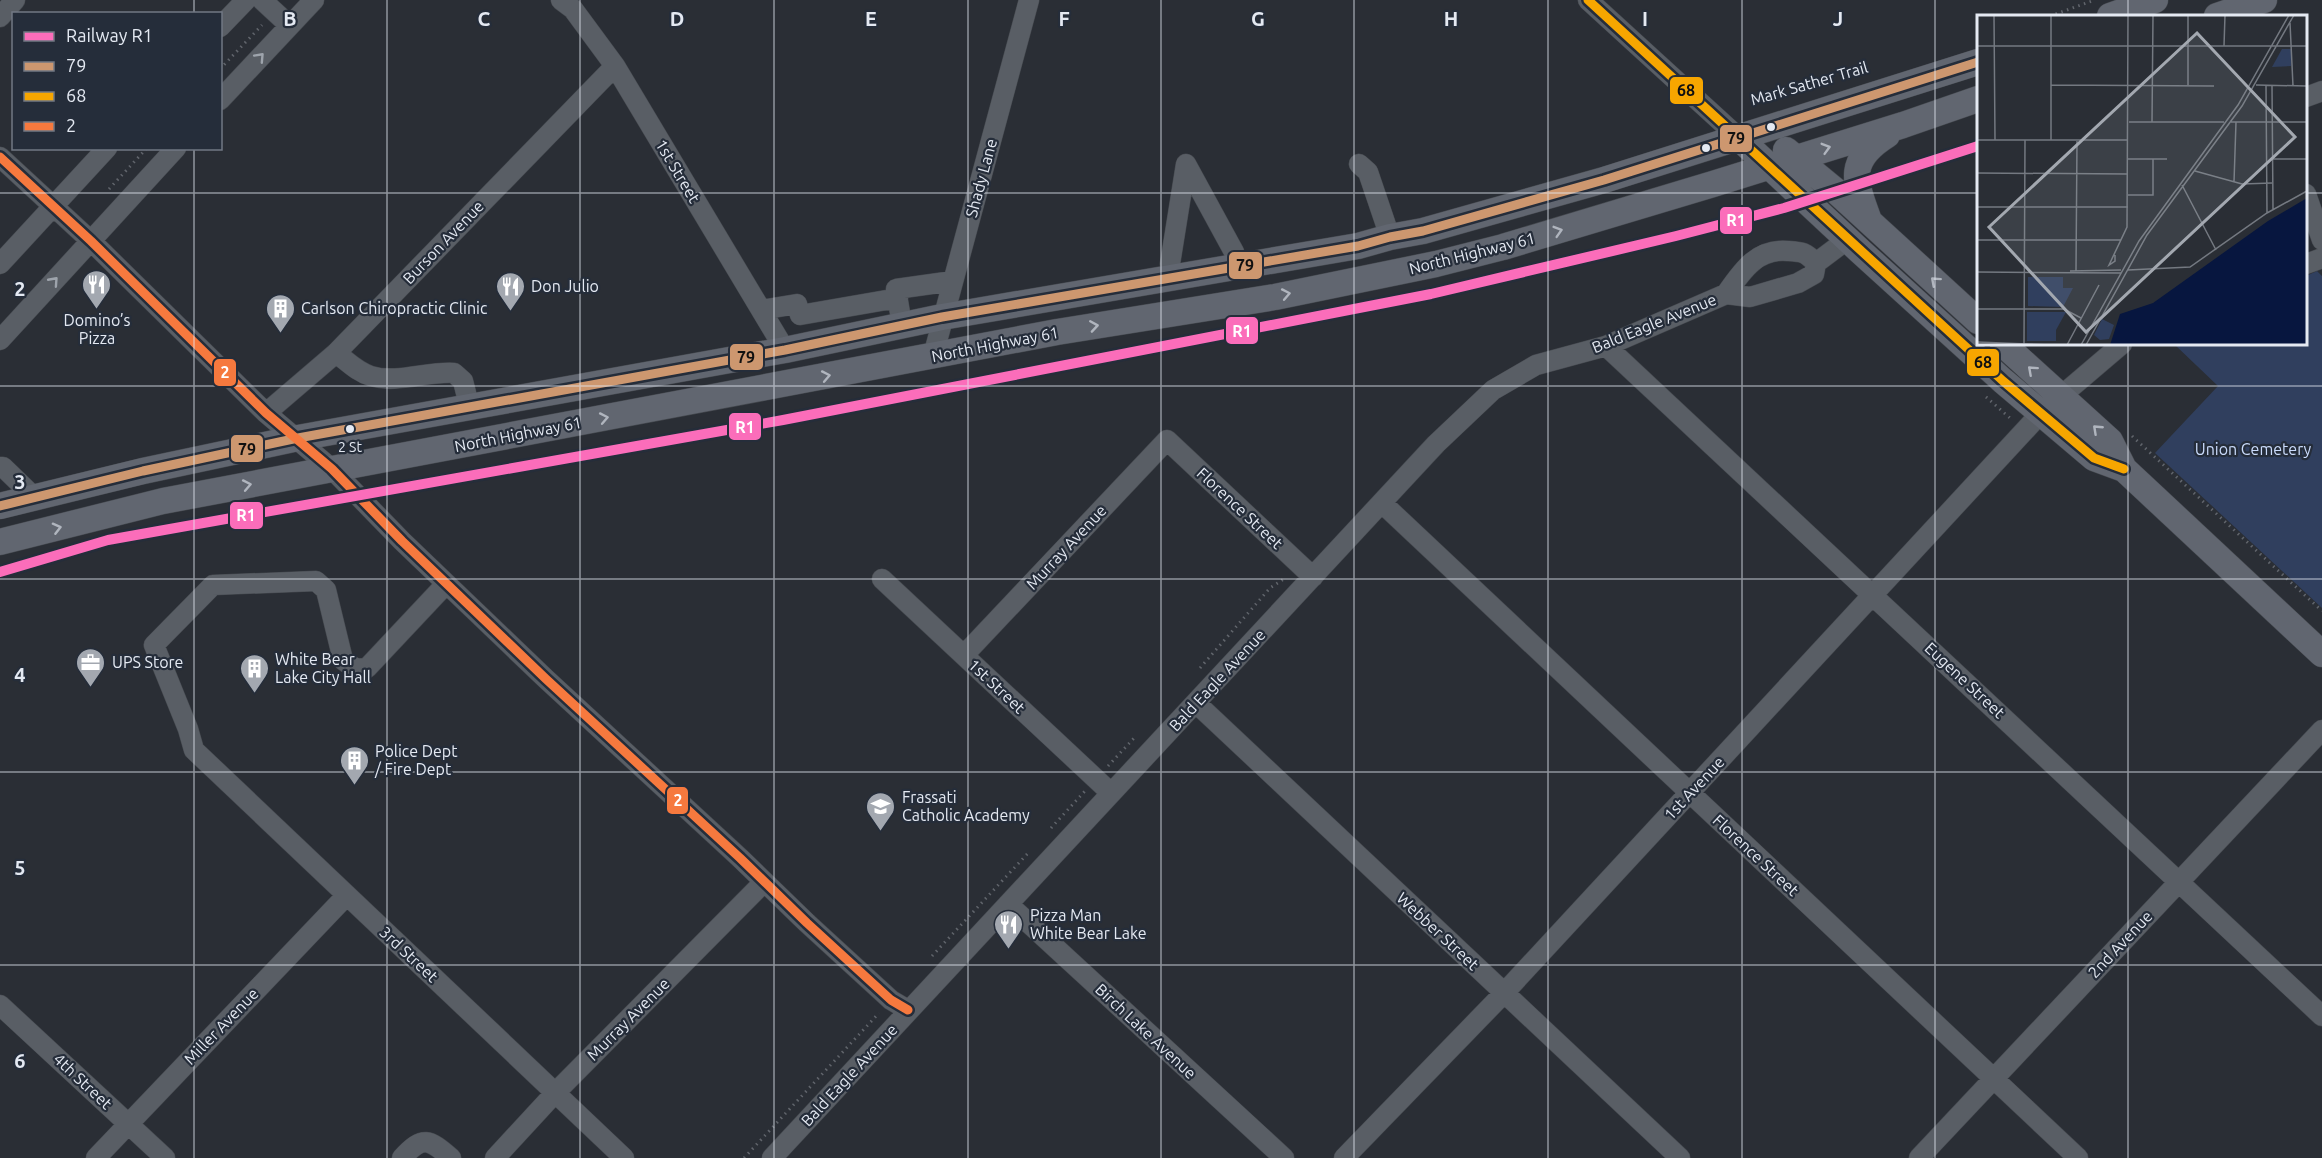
<svg xmlns="http://www.w3.org/2000/svg" width="2322" height="1158" font-family="Ubuntu,sans-serif">
	<style>
		.green { fill: #303f5e }
		.lines { fill: none; stroke-linecap: round; stroke-linejoin: round }
		.minor-casing { stroke: #45494f; stroke-width: 21 }
		.major-casing { stroke: #45494f; stroke-width: 27 }
		.path { stroke: #61656c; stroke-width: 3; stroke-dasharray: 1.5 4.5; stroke-linecap: butt }
		.minor { stroke: #595e65; stroke-width: 20 }
		.major { stroke: #616670; stroke-width: 26 }
		.bus-1-casing { stroke: #252d3a; stroke-width: 14 }
		.bus-2-casing { stroke: #252d3a; stroke-width: 14 }
		.bus-3-casing { stroke: #252d3a; stroke-width: 14 }
		.bus-1 { stroke: #cd976f; stroke-width: 9 }
		.bus-2 { stroke: #f7a600; stroke-width: 9 }
		.bus-3 { stroke: #f6793e; stroke-width: 9 }
		.rail-1-casing { stroke: #252d3a; stroke-width: 15 }
		.rail-1 { stroke: #fb6dba; stroke-width: 10 }
		.oneway { stroke: #9ea4ac }
		.oneway2 { stroke: #b0b5be }
		.grid { fill: none; stroke: #e4e9f2; stroke-width: 1.5; stroke-opacity: 0.55 }
		.bus-dot { fill: #e4e9f2; stroke: #252d3a; stroke-width: 2 }
		.labels { text-anchor: middle; stroke-width: 4.5; stroke-linejoin: round; paint-order: stroke }
		.bus-label { font-size: 14px; fill: #e4e9f2; stroke: #252d3a }
		.street-label { font-size: 16px; fill: #e4e9f2; stroke: #252d3a }
		.poi-label { font-size: 16px; fill: #e4e9f2; stroke: #252d3a; text-anchor: start }
		.park-label { font-size: 16px; fill: #cadbfb; stroke: #252d3a }
		.inset-road { fill: none; stroke: #747981; stroke-width: 1.5 }
		.view { fill: #a3a8b0; fill-opacity: 0.15; stroke: #a3a8b0; stroke-width: 3 }
		.inset-edge { fill: none; stroke: #e4e9f2; stroke-width: 3 }
		.grid-label { font-size: 20px; text-anchor: middle; font-weight: bold; fill: #e4e9f2; stroke: #252d3a; stroke-width: 4.5; stroke-linejoin: round; paint-order: stroke }
		.line-badge { stroke: #252d3a; stroke-width: 2 }
		.badge-label { font-size: 16px; text-anchor: middle; font-weight: bold; fill: #fff }
		.pale-badge-label { font-size: 16px; text-anchor: middle; font-weight: bold; fill: #111 }
	</style>
	<rect width="100%" height="100%" fill="#2a2e35"/>
	<!-- green -->
	<path class="green" d="M2317,271L2322,276V608L2155,453L2218,386L2174,344H2306V276Z"/>
	<g class="lines">
		<defs>
			<path id="minor" d="M262,0L289,25
				M561,0L573,9L615,66L785,350
				M1588,0L1739,138
				M0,17L15,0
				M220,27L246,0
				M2306,97L2322,91
				M220,100L314,0
				M0,157L91,241L266,413L332,469L402,541L546,679L740,858L807,923L891,1000L908,1010
				M1359,164L1368,172L1390,237
				M2306,194L2322,240
				M1816,263L1848,239
				M0,264L107,148
				M2306,264L2322,258
				M1173,277L1170,264L1186,164L1234,252L1237,267
				M761,310L797,304L800,315L898,298
				M902,325L896,289L953,281
				M0,340L176,148
				M1606,346L2322,1016
				M336,353C347,361 357,372 371,376C397,384 427,371 454,373L463,381L469,405
				M933,356L1029,0
				M2061,396L2122,344
				M266,413L336,353L615,66
				M0,467H3L34,497
				M1382,503L2078,1158
				M882,579L1111,793
				M446,584L367,668L356,669L343,660L326,590L316,581L213,585L154,645L188,729L194,750L624,1158
				M964,655L1167,440L1313,577
				M1196,703L1680,1158
				M1008,904L1284,1158
				M0,1005L165,1158
				M96,1158L347,895
				M402,1158C423,1135 429,1139 451,1158
				M495,1158L555,1093L764,882
				M772,1158L1436,444L1493,390L1536,365L1606,346L1726,294L1750,297L1798,283L1814,274L1816,263C1805,252 1803,252 1788,251C1757,248 1742,271 1726,294
				M1344,1158L1504,993L2041,413
				M1919,1158L2322,730"/>
			<path id="major" d="M2110,16L2155,0
				M2217,16L2264,0
				M1739,138L1861,252L2003,381L2094,458L2124,469
				M1786,150L1837,192L1978,321
				M1868,218C1854,180 1847,160 1887,135
				M2003,344L2110,441L2124,469L2322,654
				M0,506L143,471L298,438L785,350L942,317L1358,246L1390,237L1423,231L1604,180L1978,62
				M0,542L163,501L1057,332L1275,297L1436,264L1503,247L1713,184L1903,125L1978,99"/>
		</defs>
		<!-- minor casing -->
		<use href="#minor" class="minor-casing"/>
		<!-- major casing -->
		<use href="#major" class="major-casing"/>
		<!-- path -->
		<path class="path" d="M2050,16L2095,0
			M220,69L262,25
			M109,189L147,148
			M1986,397L2010,418
			M2132,436L2322,611
			M1200,668L1270,588L1284,579
			M1108,766L1136,736
			M1051,828L1085,791
			M932,956L1030,851
			M744,1158L879,1013"/>
		<!-- minor -->
		<use href="#minor" class="minor"/>
		<!-- major -->
		<use href="#major" class="major"/>
		<defs>
			<path id="bus-1" d="M0,506L143,471L298,438L785,350L942,317L1358,246L1390,237L1423,231L1604,180L1978,62"/>
			<path id="bus-2" d="M1588,0L2003,381L2094,458L2124,469"/>
			<path id="bus-3" d="M0,157L91,241L266,413L332,469L402,541L546,679L740,858L807,923L891,1000L908,1010"/>
		</defs>
		<!-- bus-1 casing -->
		<use href="#bus-1" class="bus-1-casing"/>
		<!-- bus-2 casing -->
		<use href="#bus-2" class="bus-2-casing"/>
		<!-- bus-3 casing -->
		<use href="#bus-3" class="bus-3-casing"/>
		<!-- bus-1 -->
		<use href="#bus-1" class="bus-1"/>
		<!-- bus-2 -->
		<use href="#bus-2" class="bus-2"/>
		<!-- bus-3 -->
		<use href="#bus-3" class="bus-3"/>
		<defs>
			<path id="rail-1" d="M0,572L108,540L783,420L1431,294L1676,236L1784,208L1978,146"/>
		</defs>
		<!-- rail-1 casing -->
		<use href="#rail-1" class="rail-1-casing"/>
		<!-- rail-1 -->
		<use href="#rail-1" class="rail-1"/>
	</g>
	<!-- one-way arrows -->
	<defs><path id="oneway-chevron" d="M-2-3.5L2.5 0L-2 3.5" fill="none" stroke-width="1.6" stroke-linecap="round" stroke-linejoin="round" transform="scale(1.5)"/></defs>
	<g class="oneway">
		<use href="#oneway-chevron" transform="translate(260 57) rotate(-47)"/>
		<use href="#oneway-chevron" transform="translate(54 281) rotate(-48)"/>
	</g>
	<g class="oneway2">
		<use href="#oneway-chevron" transform="translate(1826 148) rotate(-16)"/>
		<use href="#oneway-chevron" transform="translate(1558 231) rotate(-17)"/>
		<use href="#oneway-chevron" transform="translate(1935 281) rotate(-138)"/>
		<use href="#oneway-chevron" transform="translate(1286 294) rotate(-11)"/>
		<use href="#oneway-chevron" transform="translate(1094 326) rotate(-9)"/>
		<use href="#oneway-chevron" transform="translate(2032 370) rotate(-138)"/>
		<use href="#oneway-chevron" transform="translate(826 376) rotate(-11)"/>
		<use href="#oneway-chevron" transform="translate(604 418) rotate(-11)"/>
		<use href="#oneway-chevron" transform="translate(2097 429) rotate(-137)"/>
		<use href="#oneway-chevron" transform="translate(247 485) rotate(-11)"/>
		<use href="#oneway-chevron" transform="translate(57 528) rotate(-14)"/>
	</g>
	<!-- grid -->
	<path class="grid" d="M194,0V14M387,0V1158M580,0V1158M774,0V1158M968,0V1158M1161,0V1158M1354,0V1158M1548,0V1158M1742,0V1158M1935,0V1158M2128,0V16M194,148V1158M0,193H1978M2306,193H2322M2128,344V1158M0,386H2322M0,579H2322M0,772H2322M0,965H2322"/>
	<!-- icons -->
	<defs>
		<symbol id="restaurant-pin" viewBox="-11 -11 22 30"><path d="M0 17L-7.5 6A9.5 9.5 0 1 1 7.5 6Z" fill="#a3a8b0" stroke="#252d3a"/><path d="M-5-6h1v4h1v-4h1v4h1v-4h1v5L-1.5 .5V6h-2V.5L-5-1ZM5-6V6H3V1.5H1.5Q1.5-4 5-6Z" fill="#fff"/></symbol>
		<symbol id="building-pin" viewBox="-11 -11 22 30"><path d="M0 17L-7.5 6A9.5 9.5 0 1 1 7.5 6Z" fill="#a3a8b0" stroke="#252d3a"/><path d="M-4-6H4V6H1V3H-1V6H-4ZM-2.5-4.3h1.7v1.8h-1.7ZM.8-4.3h1.7v1.8H.8ZM-2.5-1h1.7V.8h-1.7ZM.8-1h1.7V.8H.8Z" fill="#fff"/></symbol>
		<symbol id="office-pin" viewBox="-11 -11 22 30"><path d="M0 17L-7.5 6A9.5 9.5 0 1 1 7.5 6Z" fill="#a3a8b0" stroke="#252d3a"/><path d="M-6-3h4V-5.5h4V-3h4V5H-6ZM-1-4.5V-3h2v-1.5ZM-6 0V1H6V0Z" fill="#fff"/></symbol>
		<symbol id="school-pin" viewBox="-11 -11 22 30"><path d="M0 17L-7.5 6A9.5 9.5 0 1 1 7.5 6Z" fill="#a3a8b0" stroke="#252d3a"/><path d="M0-5L7-2L0 1L-7-2ZM-4 1L0 2.5L4 1V4Q0 6-4 4Z" fill="#fff"/></symbol>
	</defs>
	<g fill-rule="evenodd">
		<use href="#restaurant-pin" x="80" y="268" width="33" height="45"/>
		<use href="#restaurant-pin" x="494" y="270" width="33" height="45"/>
		<use href="#building-pin" x="264" y="292" width="33" height="45"/>
		<use href="#office-pin" x="74" y="646" width="33" height="45"/>
		<use href="#building-pin" x="238" y="652" width="33" height="45"/>
		<use href="#building-pin" x="338" y="744" width="33" height="45"/>
		<use href="#school-pin" x="864" y="790" width="33" height="45"/>
		<use href="#restaurant-pin" x="992" y="908" width="33" height="45"/>
	</g>
	<!-- markers -->
	<g class="bus-dot">
		<circle cx="1771" cy="127" r="5"/>
		<circle cx="1706" cy="148" r="5"/>
		<circle cx="350" cy="429" r="5"/>
	</g>
	<g class="labels">
		<!-- bus labels -->
		<g class="bus-label">
			<text x="350" y="452">2 St</text>
		</g>
		<!-- street labels -->
		<g class="street-label">
			<text transform="translate(1809 83) rotate(-16)" y="6">Mark Sather Trail</text>
			<text transform="translate(678 171) rotate(59)" y="6">1st Street</text>
			<text transform="translate(981 178) rotate(-75)" y="6">Shady Lane</text>
			<text transform="translate(443 242) rotate(-46)" y="6">Burson Avenue</text>
			<text transform="translate(1472 253) rotate(-14)" y="6">North Highway 61</text>
			<text transform="translate(1654 323) rotate(-22)" y="6">Bald Eagle Avenue</text>
			<text transform="translate(995 344) rotate(-11)" y="6">North Highway 61</text>
			<text transform="translate(518 434) rotate(-11)" y="6">North Highway 61</text>
			<text transform="translate(1240 508) rotate(43)" y="6">Florence Street</text>
			<text transform="translate(1066 547) rotate(-47)" y="6">Murray Avenue</text>
			<text transform="translate(1217 680) rotate(-47)" y="6">Bald Eagle Avenue</text>
			<text transform="translate(1965 680) rotate(43)" y="6">Eugene Street</text>
			<text transform="translate(997 686) rotate(43)" y="6">1st Street</text>
			<text transform="translate(1694 788) rotate(-47)" y="6">1st Avenue</text>
			<text transform="translate(1756 855) rotate(43)" y="6">Florence Street</text>
			<text transform="translate(1438 931) rotate(43)" y="6">Webber Street</text>
			<text transform="translate(2120 944) rotate(-47)" y="6">2nd Avenue</text>
			<text transform="translate(409 954) rotate(43)" y="6">3rd Street</text>
			<text transform="translate(628 1019) rotate(-45)" y="6">Murray Avenue</text>
			<text transform="translate(221 1026) rotate(-46)" y="6">Miller Avenue</text>
			<text transform="translate(1146 1031) rotate(43)" y="6">Birch Lake Avenue</text>
			<text transform="translate(849 1075) rotate(-47)" y="6">Bald Eagle Avenue</text>
			<text transform="translate(83 1081) rotate(43)" y="6">4th Street</text>
		</g>
		<!-- poi labels -->
		<g class="poi-label">
			<text x="531" y="292">Don Julio</text>
			<text x="301" y="314">Carlson Chiropractic Clinic</text>
			<text x="97" y="326" text-anchor="middle">Domino’s<tspan x="97" dy="18">Pizza</tspan></text>
			<text x="275" y="665">White Bear<tspan x="275" dy="18">Lake City Hall</tspan></text>
			<text x="112" y="668">UPS Store</text>
			<text x="375" y="757">Police Dept<tspan x="375" dy="18">/ Fire Dept</tspan></text>
			<text x="902" y="803">Frassati<tspan x="902" dy="18">Catholic Academy</tspan></text>
			<text x="1030" y="921">Pizza Man<tspan x="1030" dy="18">White Bear Lake</tspan></text>
		</g>
		<!-- park labels -->
		<g class="park-label">
			<text x="2253" y="455">Union Cemetery</text>
		</g>
	</g>
	<!-- overview -->
	<g transform="translate(1977 15)">
		<rect width="330" height="330" fill="#2a2e35"/>
		<path d="M305,34H314V51L295,52ZM51,262H86V273H96L86,292L51,291ZM50,297H89L79,315V326H50ZM125,304L137,310L132,324L123,325L117,320Z" fill="#303f5e"/>
		<path d="M330,183V330H133L143,299L176,288L291,206Z" fill="#07163f"/>
		<path class="inset-road" d="M17,0L18,125M313,8L316,71M0,31H330M247,31L248,0M74,70L237,71M211,70V0M279,70L330,71M289,70L290,198M295,71L296,194M152,107H247M175,107L176,0M254,107H330M0,125H151M74,125V0M151,144H190M296,144H330M218,156L265,169L295,168M0,158L151,159M257,167L259,107M205,170L239,235M151,180H176V144M0,192H151M0,225H144M138,240V246L132,250L150,212L151,0M151,255L213,252L290,198L330,176M93,256L144,255M99,256L100,126M0,257L144,258M0,294H87L104,303M0,327L74,330M47,330L48,125M90,330L122,270M104,330L162,226L261,90L312,0M109,330L170,220L265,91L317,0"/>
		<path class="view" d="M220,18L318,122L109,317L12,212Z"/>
		<rect width="330" height="330" class="inset-edge"/>
	</g>
	<g class="grid-label">
		<text x="290" y="26">B</text>
		<text x="484" y="26">C</text>
		<text x="677" y="26">D</text>
		<text x="871" y="26">E</text>
		<text x="1064" y="26">F</text>
		<text x="1258" y="26">G</text>
		<text x="1451" y="26">H</text>
		<text x="1645" y="26">I</text>
		<text x="1838" y="26">J</text>
		<text x="20" y="296">2</text>
		<text x="20" y="489">3</text>
		<text x="20" y="682">4</text>
		<text x="20" y="875">5</text>
		<text x="20" y="1068">6</text>
	</g>
	<g class="line-badge">
		<rect x="1669" y="76" width="35" height="29" rx="6" fill="#f7a600"/>
		<rect x="1719" y="124" width="34" height="29" rx="6" fill="#cd976f"/>
		<rect x="1719" y="206" width="34" height="29" rx="6" fill="#fb6dba"/>
		<rect x="1228" y="251" width="35" height="29" rx="6" fill="#cd976f"/>
		<rect x="1225" y="316" width="34" height="29" rx="6" fill="#fb6dba"/>
		<rect x="729" y="343" width="35" height="28" rx="6" fill="#cd976f"/>
		<rect x="1966" y="348" width="34" height="29" rx="6" fill="#f7a600"/>
		<rect x="213" y="358" width="24" height="29" rx="6" fill="#f6793e"/>
		<rect x="728" y="412" width="34" height="29" rx="6" fill="#fb6dba"/>
		<rect x="230" y="434" width="34" height="29" rx="6" fill="#cd976f"/>
		<rect x="229" y="501" width="35" height="29" rx="6" fill="#fb6dba"/>
		<rect x="666" y="786" width="23" height="29" rx="6" fill="#f6793e"/>
	</g>
	<g class="badge-label">
		<text x="1736" y="226">R1</text>
		<text x="1242" y="337">R1</text>
		<text x="225" y="378">2</text>
		<text x="745" y="433">R1</text>
		<text x="246" y="521">R1</text>
		<text x="678" y="806">2</text>
	</g>
	<g class="pale-badge-label">
		<text x="1686" y="96">68</text>
		<text x="1736" y="144">79</text>
		<text x="1245" y="271">79</text>
		<text x="746" y="363">79</text>
		<text x="1983" y="368">68</text>
		<text x="247" y="455">79</text>
	</g>
	<!-- legend -->
	<rect x="12" y="12" width="210" height="138" fill="#252d3a" stroke="#717884" stroke-width="1.5"/>
	<rect x="24" y="32" width="30" height="9" fill="#fb6dba" stroke="#717884" stroke-width="1.5"/>
	<text x="66" y="42" font-size="18" fill="#e4e9f2">Railway R1</text>
	<rect x="24" y="62" width="30" height="9" fill="#cd976f" stroke="#717884" stroke-width="1.5"/>
	<text x="66" y="72" font-size="18" fill="#e4e9f2">79</text>
	<rect x="24" y="92" width="30" height="9" fill="#f7a600" stroke="#717884" stroke-width="1.5"/>
	<text x="66" y="102" font-size="18" fill="#e4e9f2">68</text>
	<rect x="24" y="122" width="30" height="9" fill="#f6793e" stroke="#717884" stroke-width="1.5"/>
	<text x="66" y="132" font-size="18" fill="#e4e9f2">2</text>
</svg>
